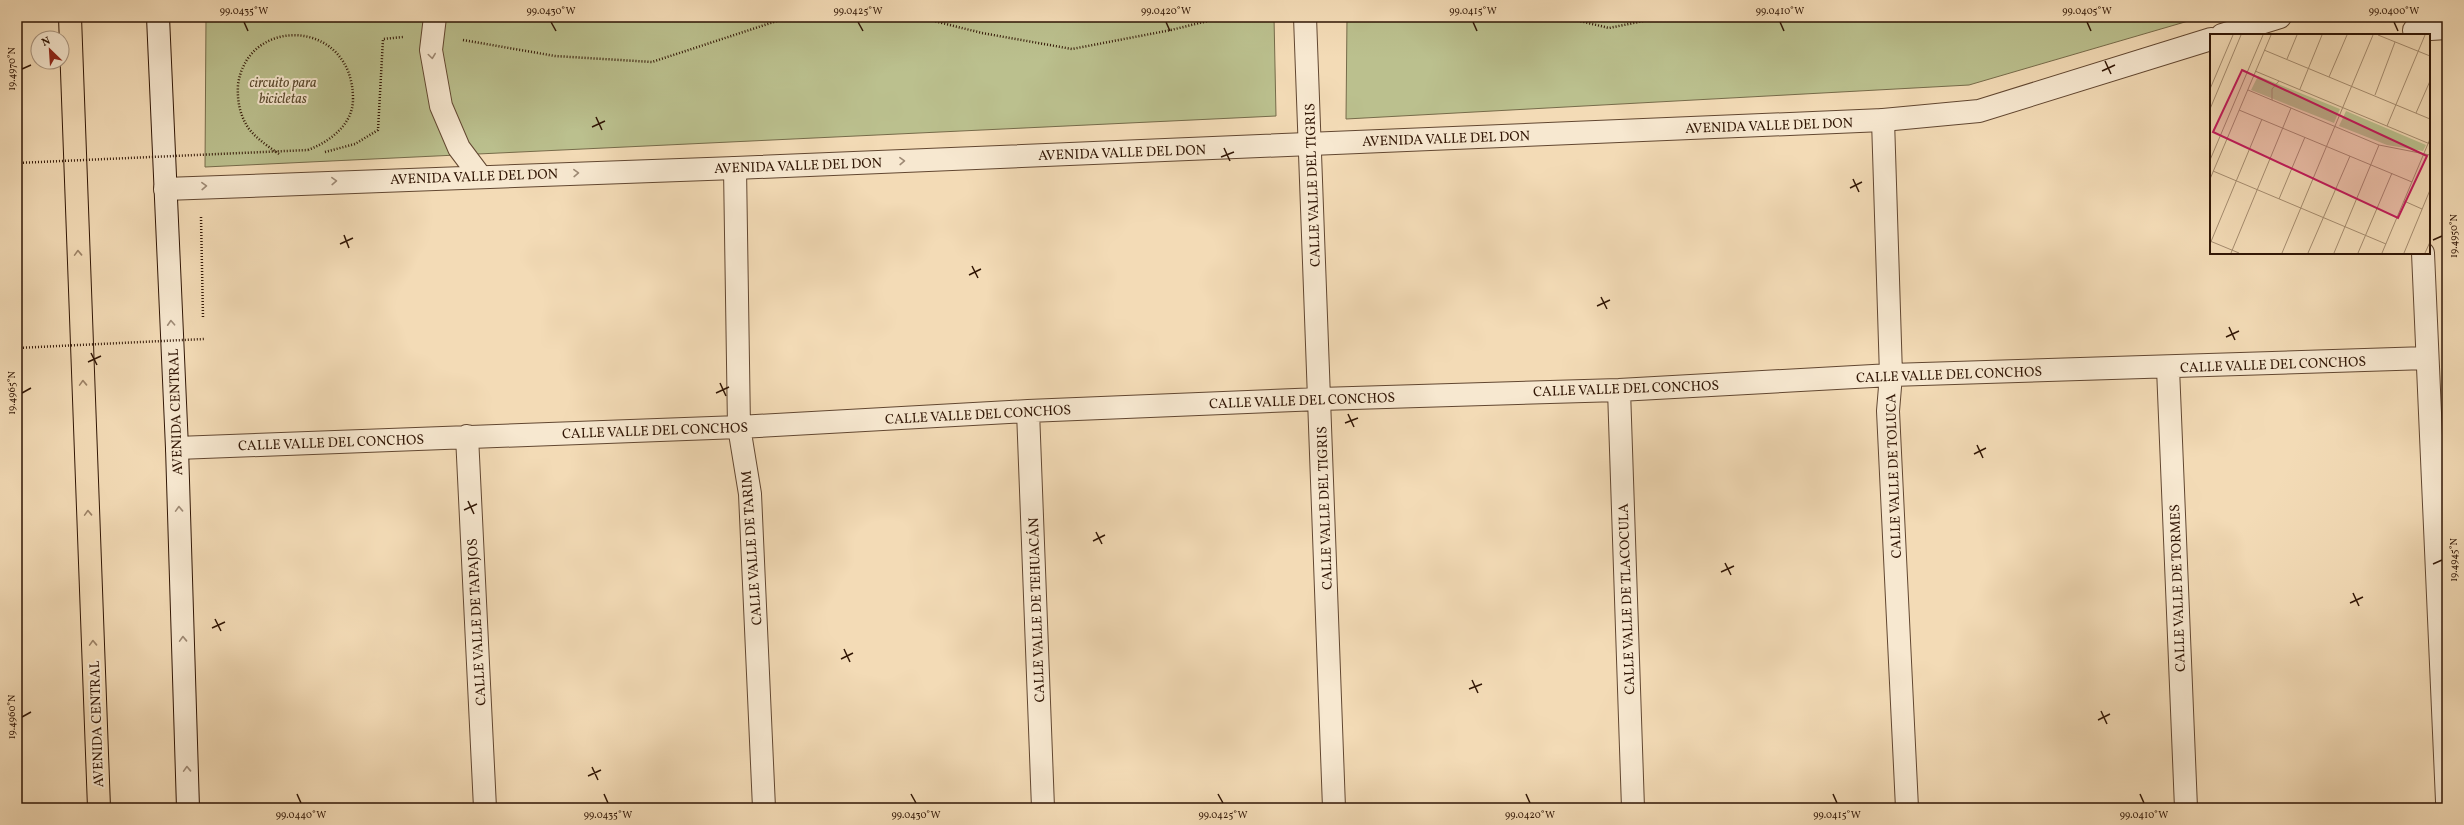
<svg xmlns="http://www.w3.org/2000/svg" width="2464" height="825" font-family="Vollkorn,serif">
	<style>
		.green { fill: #bbc08e; stroke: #766b4a }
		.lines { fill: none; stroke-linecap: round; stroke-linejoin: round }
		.minor-casing { stroke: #624731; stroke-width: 24 }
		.tertiary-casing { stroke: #624731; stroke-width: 24 }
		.secondary-casing { stroke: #311605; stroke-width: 24 }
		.motorway-casing { stroke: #311605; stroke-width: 24 }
		.path { stroke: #311605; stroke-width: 2.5; stroke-dasharray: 1 2; stroke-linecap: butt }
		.minor { stroke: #f7e8d0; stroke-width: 22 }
		.tertiary { stroke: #f7e8d0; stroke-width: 22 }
		.secondary { stroke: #f7e8d0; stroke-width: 22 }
		.motorway { stroke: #f3dbb6; stroke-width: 22 }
		.path-bridge { stroke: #311605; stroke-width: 2.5; stroke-dasharray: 1 2; stroke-linecap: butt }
		.oneway { stroke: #9e8a75 }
		.oneway2 { stroke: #9c8266 }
		.ticks { fill: none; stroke: #311605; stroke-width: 1.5 }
		.labels { text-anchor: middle; stroke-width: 4; stroke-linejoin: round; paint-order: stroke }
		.park-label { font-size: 14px; font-style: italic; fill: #5a492e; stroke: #f7e8d0 }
		.street-label { font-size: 14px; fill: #311605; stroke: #f7e8d0 }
		.inset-road { fill: none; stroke: #a58c6f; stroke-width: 1 }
		.view { fill: #c2185b; fill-opacity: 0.15; stroke: #c2185b; stroke-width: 2 }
		.inset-edge { fill: none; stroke: #311605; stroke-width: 2 }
		.neatline { fill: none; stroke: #311605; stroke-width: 1.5 }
		.ticks-label { font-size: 10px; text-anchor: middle; fill: #311605 }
	</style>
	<rect width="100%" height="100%" fill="#f3dbb6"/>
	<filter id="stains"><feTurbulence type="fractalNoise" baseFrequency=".005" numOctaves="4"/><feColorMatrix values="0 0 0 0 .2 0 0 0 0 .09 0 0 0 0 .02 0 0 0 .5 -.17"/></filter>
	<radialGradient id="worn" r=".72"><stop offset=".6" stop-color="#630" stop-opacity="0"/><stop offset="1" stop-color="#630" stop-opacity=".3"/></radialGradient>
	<!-- green -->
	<path class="green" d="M206,17H1274L1276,116L205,167Z
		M1347,17H2202L1969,85L1346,119Z"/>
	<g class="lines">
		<defs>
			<path id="minor" d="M1305,17L1334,808
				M2414,30L2447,28
				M1883,120L1891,375L1888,411L1907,808
				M735,168L739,427L750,494L764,808
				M2423,253L2447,801
				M2168,368L2186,808
				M1619,390L1633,808
				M1028,411L1043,808
				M467,436L485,808
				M177,448L739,427L1028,411L1320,399L1619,390L1891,375L2427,358"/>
			<path id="tertiary" d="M435,17L431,50L441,106L459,148L480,176
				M2222,35L2280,17
				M165,189L735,168L1883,120L1979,111L2211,39"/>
			<path id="secondary" d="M158,17L177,448L188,808"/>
			<path id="motorway" d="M70,17L99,808"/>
		</defs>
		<!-- minor casing -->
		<use href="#minor" class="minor-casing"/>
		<!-- tertiary casing -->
		<use href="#tertiary" class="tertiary-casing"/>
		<!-- secondary casing -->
		<use href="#secondary" class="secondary-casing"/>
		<!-- motorway casing -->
		<use href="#motorway" class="motorway-casing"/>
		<!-- path -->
		<path class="path" d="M918,17L982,33L1072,49L1171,30L1224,17
			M1563,17L1609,28L1663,17
			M463,40L555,56L652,62L789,17
			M325,152L355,144L378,130L383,39L403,37
			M279,154C269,147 257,139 249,129C240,116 237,101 238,85C247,15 353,18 353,99C353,125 329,142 308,150
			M201,217L203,318"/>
		<!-- minor -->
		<use href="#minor" class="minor"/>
		<!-- tertiary -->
		<use href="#tertiary" class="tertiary"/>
		<!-- secondary -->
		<use href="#secondary" class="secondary"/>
		<!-- motorway -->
		<use href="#motorway" class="motorway"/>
		<!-- path-bridge -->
		<path class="path-bridge" d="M17,163L308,150
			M17,348L204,339"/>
	</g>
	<!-- one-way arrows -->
	<defs><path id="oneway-chevron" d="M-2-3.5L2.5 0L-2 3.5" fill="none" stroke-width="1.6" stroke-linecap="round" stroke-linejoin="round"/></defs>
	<g class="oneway">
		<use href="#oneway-chevron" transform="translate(432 56) rotate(82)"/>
		<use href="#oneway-chevron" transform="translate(902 161) rotate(-2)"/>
		<use href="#oneway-chevron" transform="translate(576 173) rotate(-2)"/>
		<use href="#oneway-chevron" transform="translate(334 181) rotate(-2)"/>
		<use href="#oneway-chevron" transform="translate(204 186) rotate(-2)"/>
		<use href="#oneway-chevron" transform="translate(171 323) rotate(-93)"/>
		<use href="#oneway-chevron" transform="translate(179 509) rotate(-92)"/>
		<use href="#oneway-chevron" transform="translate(183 639) rotate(-92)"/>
		<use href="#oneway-chevron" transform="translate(187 769) rotate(-92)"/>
	</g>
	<g class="oneway2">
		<use href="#oneway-chevron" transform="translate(78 253) rotate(-92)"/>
		<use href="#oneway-chevron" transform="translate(83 383) rotate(-92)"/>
		<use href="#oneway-chevron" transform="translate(88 513) rotate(-92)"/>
		<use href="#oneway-chevron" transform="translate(93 643) rotate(-92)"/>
	</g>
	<!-- ticks -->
	<path class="ticks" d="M244,22L248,31M551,22L556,31M858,22L863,31M1166,22L1170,31M1473,22L1477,31M1780,22L1784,31M2087,22L2091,31M2394,22L2398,31M2105,61L2111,74M22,69L31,65M2102,71L2115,65M596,117L602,130M592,127L605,121M1224,148L1230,161M1221,157L1234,152M1853,179L1859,192M1850,188L1862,182M344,235L349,248M2433,240L2442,236M340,244L353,238M972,266L978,278M969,275L981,269M1601,297L1607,309M1597,306L1610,300M2229,327L2235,340M2226,337L2239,331M91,353L97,365M88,362L101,356M720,383L726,396M22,393L31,388M716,393L729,387M1348,414L1354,427M1345,423L1358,418M1977,445L1983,458M1974,454L1986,448M468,501L474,514M464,510L477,504M1096,532L1102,544M1093,541L1105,535M1725,563L1731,575M2433,564L2442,560M1721,572L1734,566M2353,593L2359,606M2350,603L2363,597M215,619L221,631M212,628L225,622M844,649L850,662M841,659L853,653M1472,680L1478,693M1469,689L1482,684M2101,711L2107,724M22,717L31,712M2098,720L2110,714M592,767L598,780M588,776L601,770M297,794L301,803M604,794L608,803M911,794L916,803M1218,794L1223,803M1526,794L1530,803M1833,794L1837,803M2140,794L2144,803"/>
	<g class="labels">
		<!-- park labels -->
		<g class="park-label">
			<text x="283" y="87">circuito para<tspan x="283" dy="16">bicicletas</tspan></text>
		</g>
		<!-- street labels -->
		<g class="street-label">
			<text transform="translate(1769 125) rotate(-2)" y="5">AVENIDA VALLE DEL DON</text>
			<text transform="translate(1446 138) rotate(-2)" y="5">AVENIDA VALLE DEL DON</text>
			<text transform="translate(1122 152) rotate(-2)" y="5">AVENIDA VALLE DEL DON</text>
			<text transform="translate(798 165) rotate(-2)" y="5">AVENIDA VALLE DEL DON</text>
			<text transform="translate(474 176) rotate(-2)" y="5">AVENIDA VALLE DEL DON</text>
			<text transform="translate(1312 185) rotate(-92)" y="5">CALLE VALLE DEL TIGRIS</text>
			<text transform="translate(2273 364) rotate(-2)" y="5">CALLE VALLE DEL CONCHOS</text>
			<text transform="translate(1949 374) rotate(-2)" y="5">CALLE VALLE DEL CONCHOS</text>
			<text transform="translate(1626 388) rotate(-2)" y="5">CALLE VALLE DEL CONCHOS</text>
			<text transform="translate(1302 400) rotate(-2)" y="5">CALLE VALLE DEL CONCHOS</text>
			<text transform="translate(175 412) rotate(-92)" y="5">AVENIDA CENTRAL</text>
			<text transform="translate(978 414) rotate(-3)" y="5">CALLE VALLE DEL CONCHOS</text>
			<text transform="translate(655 430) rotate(-2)" y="5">CALLE VALLE DEL CONCHOS</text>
			<text transform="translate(331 442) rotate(-2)" y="5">CALLE VALLE DEL CONCHOS</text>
			<text transform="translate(1893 476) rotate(-92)" y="5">CALLE VALLE DE TOLUCA</text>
			<text transform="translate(1324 508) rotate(-92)" y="5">CALLE VALLE DEL TIGRIS</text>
			<text transform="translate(751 548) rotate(-94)" y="5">CALLE VALLE DE TARIM</text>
			<text transform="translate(2177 588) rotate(-92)" y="5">CALLE VALLE DE TORMES</text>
			<text transform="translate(1626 599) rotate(-92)" y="5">CALLE VALLE DE TLACOCULA</text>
			<text transform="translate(1036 610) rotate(-92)" y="5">CALLE VALLE DE TEHUACÁN</text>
			<text transform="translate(476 622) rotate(-93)" y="5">CALLE VALLE DE TAPAJOS</text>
			<text transform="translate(96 724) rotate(-92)" y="5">AVENIDA CENTRAL</text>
		</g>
	</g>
	<!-- overview -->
	<g transform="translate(2210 34)">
		<rect width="220" height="220" fill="#f3dbb6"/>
		<path d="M48,42L130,75L124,89L41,56ZM136,77L216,111L213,117L177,111L129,92Z" fill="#bbc08e"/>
		<path class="inset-road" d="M168,1L220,22M54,16L220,85M77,25L87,1M45,37L220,110M119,43L137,1M0,55L23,1M90,55L112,1M38,56L169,111L220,121M165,61L185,8M62,66V55L69,47M0,75L31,1M29,76L202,148M206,79L220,47M177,92L215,1M0,126L53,1M3,137L176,210M0,145L61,1M69,165L95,103M194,167L212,175M0,207L29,219M0,210L52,85M21,219L81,74M72,219L163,1M98,219L140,122M124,219L169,111M148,219L182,139M172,219L220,105M194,219L220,156M215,219L220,208"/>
		<path class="view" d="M32,36L217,122L188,184L3,98Z"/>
		<rect width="220" height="220" class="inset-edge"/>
	</g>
	<!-- margin -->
	<rect width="2464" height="825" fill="none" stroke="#f3dbb6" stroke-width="44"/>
	<!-- north arrow -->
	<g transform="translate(50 50) rotate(335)"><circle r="19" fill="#f7e8d0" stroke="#a8947f"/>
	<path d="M0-3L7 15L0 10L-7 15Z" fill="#8f2418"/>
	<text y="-6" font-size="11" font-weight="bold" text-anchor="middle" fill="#311605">N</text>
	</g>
	<rect x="22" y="22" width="2420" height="781" class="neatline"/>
	<g class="ticks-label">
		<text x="244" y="14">99.0435°W</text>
		<text x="551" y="14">99.0430°W</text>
		<text x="858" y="14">99.0425°W</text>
		<text x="1166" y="14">99.0420°W</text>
		<text x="1473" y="14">99.0415°W</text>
		<text x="1780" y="14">99.0410°W</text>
		<text x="2087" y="14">99.0405°W</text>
		<text x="2394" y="14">99.0400°W</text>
		<text transform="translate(11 69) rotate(-90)" y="4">19.4970°N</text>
		<text transform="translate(2453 236) rotate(-90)" y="4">19.4950°N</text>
		<text transform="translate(11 393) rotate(-90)" y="4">19.4965°N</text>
		<text transform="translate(2453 560) rotate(-90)" y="4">19.4945°N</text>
		<text transform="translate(11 717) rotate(-90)" y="4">19.4960°N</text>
		<text x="301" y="818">99.0440°W</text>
		<text x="608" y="818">99.0435°W</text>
		<text x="916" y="818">99.0430°W</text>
		<text x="1223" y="818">99.0425°W</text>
		<text x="1530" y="818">99.0420°W</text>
		<text x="1837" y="818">99.0415°W</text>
		<text x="2144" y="818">99.0410°W</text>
	</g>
	<rect width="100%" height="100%" filter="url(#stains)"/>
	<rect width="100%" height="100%" fill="url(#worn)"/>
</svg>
